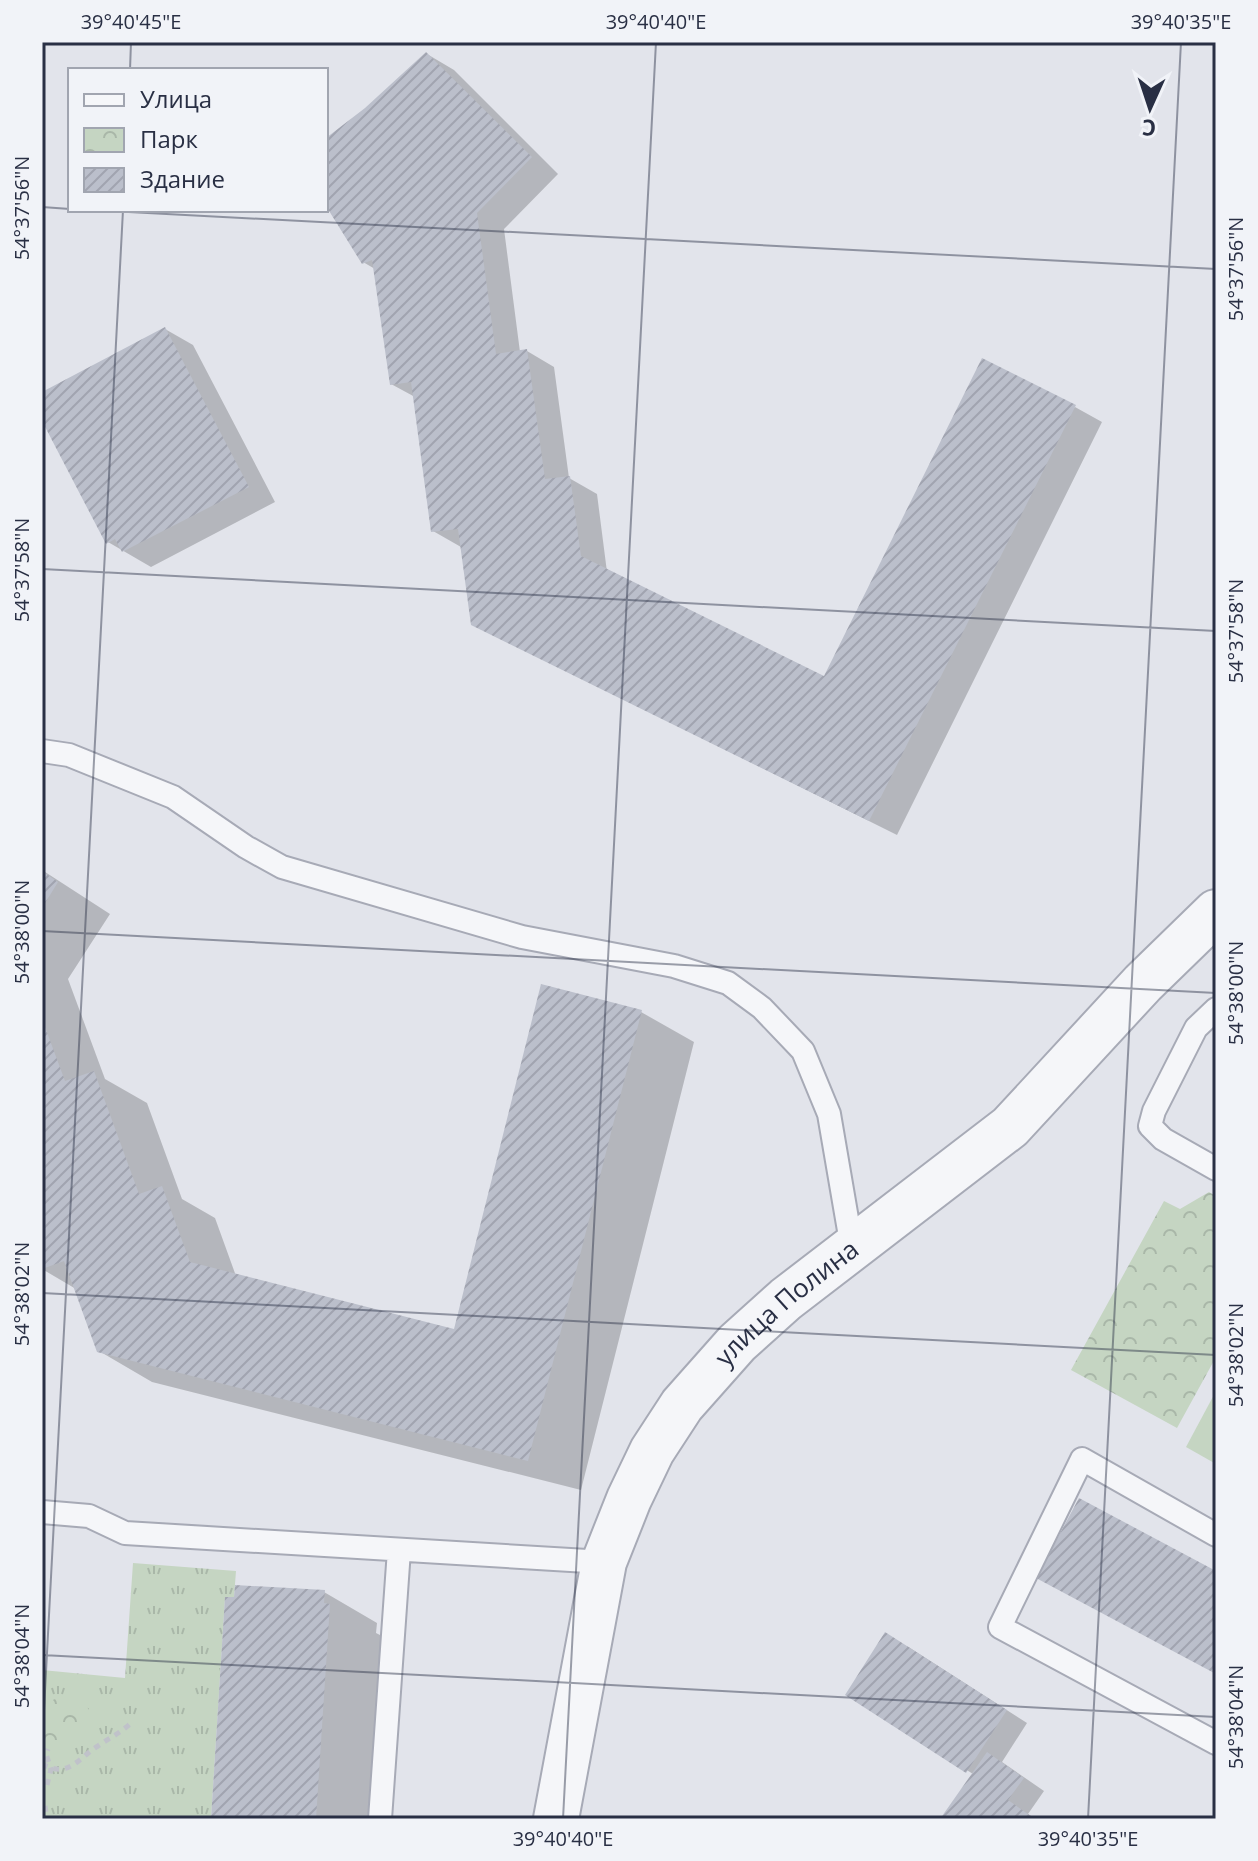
<svg xmlns="http://www.w3.org/2000/svg" width="1258" height="1861" font-family="'Open Sans',sans-serif">
	<style>
		.grass { fill: url(#grass-tufts) }
		.park { fill: url(#park-crowns) }
		.pitch { fill: #c5d5c2 }
		.shadow { fill: #0003 }
		.building { fill: url(#building-hatch) }
		.lines { fill: none; stroke-linecap: round; stroke-linejoin: round }
		.lane-casing { stroke: #a7aab6; stroke-width: 26 }
		.street-casing { stroke: #a7aab6; stroke-width: 48 }
		.path { stroke: #c0c2ca; stroke-width: 5; stroke-dasharray: 6 6; stroke-linecap: butt }
		.lane { stroke: #f5f6f9; stroke-width: 22 }
		.street { stroke: #f5f6f9; stroke-width: 44 }
		.ticks { fill: none; stroke: #292f44; stroke-width: 2; stroke-opacity: 0.45 }
		.labels { text-anchor: middle; stroke-width: 6; stroke-linejoin: round; paint-order: stroke }
		.street-label { font-size: 26px; fill: #292f44; stroke: #f1f3f8 }
		.neatline { fill: none; stroke: #292f44; stroke-width: 3 }
		.ticks-label { font-size: 20px; text-anchor: middle; fill: #292f44 }
	</style>
	<defs>
		<pattern id="grass-tufts" width="24" height="20" patternUnits="userSpaceOnUse" patternTransform="scale(2)"><rect width="24" height="20" fill="#c5d5c2"/><path d="M3 7l-1-3M5 7V3M7 7l1-3M15 17l-1-3M17 17v-4M19 17l1-3" fill="none" stroke="#a9b7a8"/></pattern>
		<pattern id="park-crowns" width="20" height="18" patternUnits="userSpaceOnUse" patternTransform="scale(2)"><rect width="20" height="18" fill="#c5d5c2"/><path d="M2 6a3 3 0 1 1 6 0M12 15a3 3 0 1 1 6 0" fill="none" stroke="#a9b7a8"/></pattern>
		<pattern id="building-hatch" width="6" height="6" patternUnits="userSpaceOnUse" patternTransform="scale(2)"><rect width="6" height="6" fill="#bbbfcb"/><path d="M-1 1l2-2M0 6l6-6M5 7l2-2" fill="none" stroke="#a1a4b0"/></pattern>
	</defs>
	<rect width="100%" height="100%" fill="#e2e4eb"/>
	<!-- grass -->
	<path class="grass" d="M133,1563L236,1571L234,1597L225,1598L211,1819H42V1670L125,1678Z"/>
	<!-- park -->
	<path class="park" d="M1209,1192L1216,1196V1357L1177,1428L1071,1370L1164,1201L1180,1209Z
		M58,1698L86,1705L90,1712L77,1742L63,1754L42,1745V1704Z"/>
	<!-- pitch -->
	<path class="pitch" d="M1216,1391V1464L1186,1447Z"/>
	<!-- shadow -->
	<path class="shadow" d="M427,54L454,70L558,174L504,229L520,352L527,351L554,367L569,478L597,494L607,572L825,679L1075,407L1102,422L897,835L473,624L461,547L433,531L415,397L391,384L375,269L363,262L326,202V140L367,109Z
		M165,329L193,345L275,502L151,567L108,542L42,417V394Z
		M42,870L110,914L68,979L105,1079L147,1103L182,1199L215,1218L236,1276L455,1331L542,987L641,1012L694,1042L581,1490L152,1382L99,1351L76,1289L42,1269Z
		M324,1592L377,1623L376,1633L382,1636L370,1819H213Z
		M907,1646L1027,1723L1002,1762L1044,1791L1028,1814L1036,1819H942L973,1774L848,1694Z"/>
	<!-- building -->
	<path class="building" d="M426,52L532,157L477,213L496,354L527,349L545,479L570,476L581,556L824,676L982,358L1076,405L869,821L471,625L458,529L431,532L411,382L390,385L372,260L362,264L326,206V138L365,108Z
		M165,327L249,487L122,552L115,539L106,544L42,421V392Z
		M42,871L58,882L42,908Z
		M541,984L642,1010L528,1461L97,1352L64,1261L42,1269V1019L65,1081L94,1071L139,1194L162,1186L190,1262L454,1329Z
		M1079,1498L1216,1571V1674L1036,1578Z
		M235,1585L325,1590L324,1603L330,1604L316,1819H211L225,1597H234Z
		M885,1632L1007,1710L966,1773L845,1695Z
		M987,1752L1024,1778L1008,1800L1035,1819H940Z"/>
	<g class="lines">
		<defs>
			<path id="lane" d="M42,751L69,755L173,797L246,847L282,867L522,937L674,966L728,983L762,1008L803,1051L829,1114L852,1248
				M1216,1009L1196,1028L1154,1111L1150,1126L1163,1139L1216,1169
				M42,1512L89,1516L125,1533L604,1562
				M1216,1535L1082,1459L1000,1627L1216,1743
				M380,1819L399,1550"/>
			<g id="street">
				<path id="s1" d="M556,1819L604,1562L629,1499L652,1451L682,1405L737,1343L786,1299L1010,1127L1143,983L1216,912"/>
			</g>
		</defs>
		<!-- lane casing -->
		<use href="#lane" class="lane-casing"/>
		<!-- street casing -->
		<use href="#street" class="street-casing"/>
		<!-- path -->
		<path class="path" d="M42,1764C69,1779 78,1758 98,1746C109,1738 119,1734 130,1724
			M47,1785L51,1769L46,1754L48,1749
			M45,1806L47,1819"/>
		<!-- lane -->
		<use href="#lane" class="lane"/>
		<!-- street -->
		<use href="#street" class="street"/>
	</g>
	<!-- ticks -->
	<path class="ticks" d="M130,70L131,42M42,207L70,209M91,210L1216,269M42,569L1216,631M42,931L1216,993M42,1293L1216,1355M42,1655L1216,1717M42,1748L123,210M563,1819L656,42M1088,1819L1181,42"/>
	<g class="labels">
		<!-- street labels -->
		<g class="street-label">
			<text dy="9" stroke="none"><textPath href="#s1" startOffset="584">улица Полина</textPath></text>
		</g>
	</g>
	<!-- border -->
	<rect width="1258" height="1861" fill="none" stroke="#f1f3f8" stroke-width="88"/>
	<!-- legend -->
	<rect x="68" y="68" width="260" height="144" fill="#f1f3f8" stroke="#a1a5b0" stroke-width="2"/>
	<rect x="84" y="94" width="40" height="12" fill="#f5f6f9" stroke="#a1a5b0" stroke-width="2"/>
	<text x="140" y="108" font-size="24" fill="#292f44">Улица</text>
	<rect x="84" y="128" width="40" height="24" fill="url(#park-crowns)" stroke="#a1a5b0" stroke-width="2"/>
	<text x="140" y="148" font-size="24" fill="#292f44">Парк</text>
	<rect x="84" y="168" width="40" height="24" fill="url(#building-hatch)" stroke="#a1a5b0" stroke-width="2"/>
	<text x="140" y="188" font-size="24" fill="#292f44">Здание</text>
	<!-- north arrow -->
	<g transform="translate(1150 108) rotate(183)" stroke="#f1f3f8" stroke-width="6" paint-order="stroke">
	<path d="M0-6L14 30L0 20L-14 30Z" fill="#292f44"/>
	<text y="-12" font-size="22" font-weight="bold" text-anchor="middle" fill="#292f44">С</text>
	</g>
	<rect x="44" y="44" width="1170" height="1773" class="neatline"/>
	<g class="ticks-label">
		<text x="131" y="29">39°40'45"E</text>
		<text x="656" y="29">39°40'40"E</text>
		<text x="1181" y="29">39°40'35"E</text>
		<text transform="translate(22 208) rotate(-90)" y="7">54°37'56"N</text>
		<text transform="translate(1236 269) rotate(-90)" y="7">54°37'56"N</text>
		<text transform="translate(22 570) rotate(-90)" y="7">54°37'58"N</text>
		<text transform="translate(1236 631) rotate(-90)" y="7">54°37'58"N</text>
		<text transform="translate(22 932) rotate(-90)" y="7">54°38'00"N</text>
		<text transform="translate(1236 993) rotate(-90)" y="7">54°38'00"N</text>
		<text transform="translate(22 1294) rotate(-90)" y="7">54°38'02"N</text>
		<text transform="translate(1236 1355) rotate(-90)" y="7">54°38'02"N</text>
		<text transform="translate(22 1656) rotate(-90)" y="7">54°38'04"N</text>
		<text transform="translate(1236 1717) rotate(-90)" y="7">54°38'04"N</text>
		<text x="563" y="1846">39°40'40"E</text>
		<text x="1088" y="1846">39°40'35"E</text>
	</g>
</svg>
